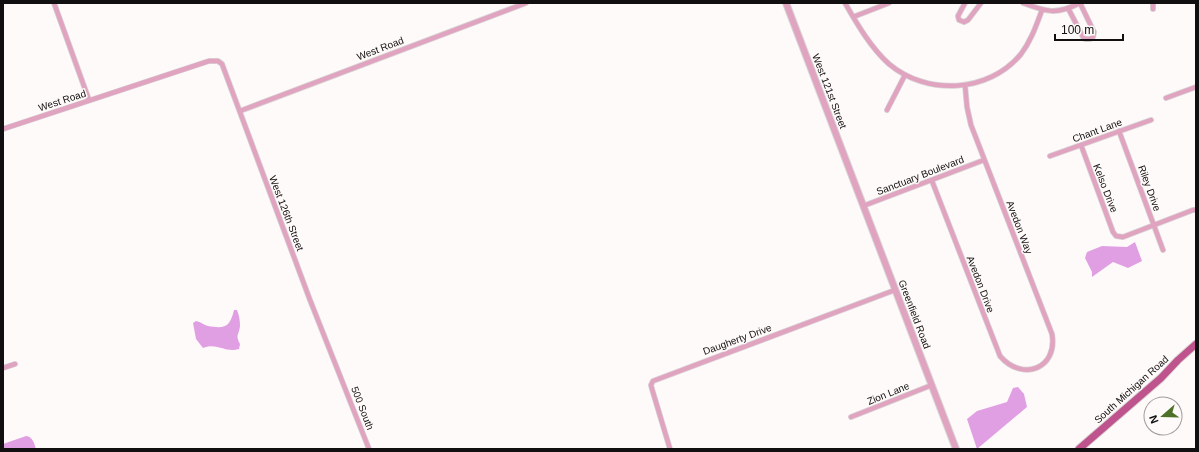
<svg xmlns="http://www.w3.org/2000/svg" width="1199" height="452" font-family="Arial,sans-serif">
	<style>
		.water { fill: #e19fe3 }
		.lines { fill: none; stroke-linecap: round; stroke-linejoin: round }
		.minor-casing { stroke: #d9d4d4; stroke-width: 6 }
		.tertiary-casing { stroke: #d9d4d4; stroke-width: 8 }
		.primary-casing { stroke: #d9d4d4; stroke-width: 9 }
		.minor { stroke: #e0a3c0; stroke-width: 4.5 }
		.tertiary { stroke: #e0a3c0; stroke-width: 6 }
		.primary { stroke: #be538d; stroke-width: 7 }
		.labels { text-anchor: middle; stroke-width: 3; stroke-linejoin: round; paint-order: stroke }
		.street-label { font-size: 10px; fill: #110f0f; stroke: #fffafa }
	</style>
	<rect width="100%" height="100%" fill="#fffafa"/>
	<!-- water -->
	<path class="water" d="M1135,242L1142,261L1128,268L1113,262L1092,277V272L1085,258L1087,252L1102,246L1127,247Z
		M234,310H237C239,315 240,320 240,326C239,335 235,335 240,344L239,349C225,353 216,342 203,348L196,339L193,323L196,321C201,322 204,325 208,326C225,329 230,327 234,310Z
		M1018,387L1024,394L1027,407L977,449L967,419L977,411L1007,402L1013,388Z
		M26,436C33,437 34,443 36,449H3V444Z"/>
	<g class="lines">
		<defs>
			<path id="minor" d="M54,3L89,100
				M845,3C857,24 871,48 889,64C927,96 989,93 1021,54C1031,41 1036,26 1042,10
				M965,3L958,16L959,20L964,22L968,20L981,3
				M1023,3C1047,12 1056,15 1080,3
				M1153,3V9
				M1068,8L1083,37L1085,39H1090L1093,37L1094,32L1080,3
				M853,17L889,3
				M1166,98L1196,87
				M887,110L905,75
				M240,111L526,3
				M3,129L209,61H218L222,64L310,300L369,449
				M1119,131L1163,250
				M1081,145L1113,232L1116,236L1123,237L1193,210H1196
				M1050,156L1151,120
				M932,181L1000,356C1022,382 1058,369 1052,334L971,125L967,107L965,85
				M863,206L984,160
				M3,368L15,364
				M851,417L932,385
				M670,449L652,389L651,385L653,381L895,290"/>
			<path id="tertiary" d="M786,3L956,449"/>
			<path id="primary" d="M1079,449L1161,378L1178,360L1196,344"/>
		</defs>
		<!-- minor casing -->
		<use href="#minor" class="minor-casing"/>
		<!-- tertiary casing -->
		<use href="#tertiary" class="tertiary-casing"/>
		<!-- primary casing -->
		<use href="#primary" class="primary-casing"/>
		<!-- minor -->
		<use href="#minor" class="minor"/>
		<!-- tertiary -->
		<use href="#tertiary" class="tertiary"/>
		<!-- primary -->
		<use href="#primary" class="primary"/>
	</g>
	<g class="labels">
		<!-- street labels -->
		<g class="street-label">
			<text transform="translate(380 48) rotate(-21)" y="4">West Road</text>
			<text transform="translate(830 91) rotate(69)" y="4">West 121st Street</text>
			<text transform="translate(62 100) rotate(-18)" y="4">West Road</text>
			<text transform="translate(1097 130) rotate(-20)" y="4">Chant Lane</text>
			<text transform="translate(920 175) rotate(-21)" y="4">Sanctuary Boulevard</text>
			<text transform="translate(1106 188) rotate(69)" y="4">Kelso Drive</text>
			<text transform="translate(1150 188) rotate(70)" y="4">Riley Drive</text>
			<text transform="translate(287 213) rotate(69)" y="4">West 126th Street</text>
			<text transform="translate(1020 227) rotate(69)" y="4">Avedon Way</text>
			<text transform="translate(981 284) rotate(69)" y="4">Avedon Drive</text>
			<text transform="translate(915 314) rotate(69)" y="4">Greenfield Road</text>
			<text transform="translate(737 339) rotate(-20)" y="4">Daugherty Drive</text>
			<text transform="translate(1131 389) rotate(-42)" y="4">South Michigan Road</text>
			<text transform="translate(888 393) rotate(-22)" y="4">Zion Lane</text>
			<text transform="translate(363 408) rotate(69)" y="4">500 South</text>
		</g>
	</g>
	<!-- border -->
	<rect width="1199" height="452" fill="none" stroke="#110f0f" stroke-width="8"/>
	<!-- north arrow -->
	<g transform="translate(1163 416) rotate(250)"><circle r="19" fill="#fffafa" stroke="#a09c9c"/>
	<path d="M0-3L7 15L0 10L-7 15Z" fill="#4e712a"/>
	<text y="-6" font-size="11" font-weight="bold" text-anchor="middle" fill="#110f0f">N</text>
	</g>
	<!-- scale -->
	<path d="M1055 34v6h68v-6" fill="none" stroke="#110f0f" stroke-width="2"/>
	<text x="1061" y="34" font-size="12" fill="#110f0f" stroke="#fffafa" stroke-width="3" paint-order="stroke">100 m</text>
</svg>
